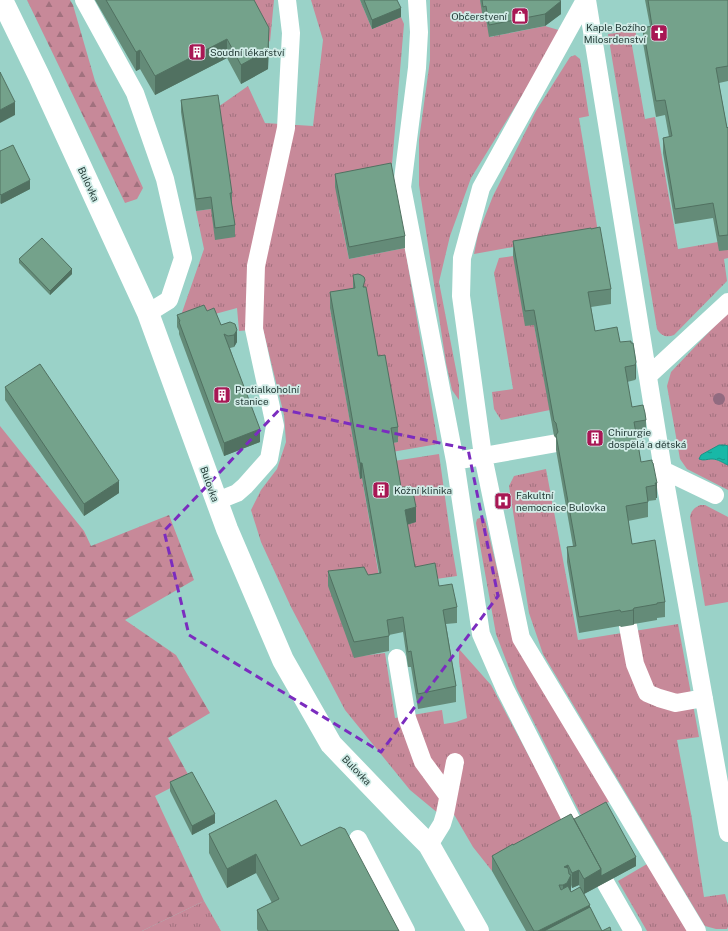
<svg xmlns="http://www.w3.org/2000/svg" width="728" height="931" font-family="'Public Sans',sans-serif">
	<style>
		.grass { fill: url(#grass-tufts) }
		.forest { fill: url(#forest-firs) }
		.water { fill: url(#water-ripples); stroke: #1c9386 }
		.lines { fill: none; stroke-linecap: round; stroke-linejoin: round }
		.lane { stroke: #fff; stroke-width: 18 }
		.street { stroke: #fff; stroke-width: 22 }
		.tree { fill: #916b80 }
		.wall { fill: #648b78; fill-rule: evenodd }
		.shaded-wall { fill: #517161 }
		.building { fill: #74a28b; stroke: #517161 }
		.marked { fill: none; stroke: #7b2cbf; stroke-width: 3; stroke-dasharray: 8 5; stroke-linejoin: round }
		.labels { text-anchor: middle; stroke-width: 3.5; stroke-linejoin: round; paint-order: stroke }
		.poi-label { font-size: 10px; fill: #263d39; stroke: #d1ece7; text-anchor: start }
		.street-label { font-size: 10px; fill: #263d39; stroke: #d1ece7 }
	</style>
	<defs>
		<pattern id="grass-tufts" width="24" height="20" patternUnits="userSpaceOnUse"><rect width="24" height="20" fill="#c78999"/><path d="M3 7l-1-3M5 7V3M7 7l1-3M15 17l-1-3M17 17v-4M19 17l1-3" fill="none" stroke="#a1717e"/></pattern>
		<pattern id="forest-firs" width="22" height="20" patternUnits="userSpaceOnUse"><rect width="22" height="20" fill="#c78999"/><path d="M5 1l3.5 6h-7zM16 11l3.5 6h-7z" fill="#a1717e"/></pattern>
		<pattern id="water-ripples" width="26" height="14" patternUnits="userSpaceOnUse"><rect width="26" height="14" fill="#18b8a7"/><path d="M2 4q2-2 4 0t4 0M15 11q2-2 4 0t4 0" fill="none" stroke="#159789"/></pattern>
	</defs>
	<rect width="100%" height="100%" fill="#9ad2c8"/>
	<!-- grass -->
	<path class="grass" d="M246,0H274L270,42Z
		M311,0H360L372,29L401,17L404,24L391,176L339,210L349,259L405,248L438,444L392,452L391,443L398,442L330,308L360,478H362L381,588L354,657L385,653L395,718L442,710L444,724L456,722L467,718L459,662V649L491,685L555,805L570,827L492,871L473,847L452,811L439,814L410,790L345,710L291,607L261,542L251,510L261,490L277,469L286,442L284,415L263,329L239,331L237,308L204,317L177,327L204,249L196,211L211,209L218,107L248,86L265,123L313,126L323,40Z
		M430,0H480L486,19L490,37L545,26L562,31L471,178L450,236L439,282L459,385V400L452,390L446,363L419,185V140L430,60Z
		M634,26L637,38L631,40L645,119L655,117L678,249L718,242L728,250V258L724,259L727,281L674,335C667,338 661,336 657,329L608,34L616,33V29Z
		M575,55L580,59L589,116L579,118L598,232L474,254L478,234L493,196L536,111L570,57Z
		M513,256L534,325L550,410L501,420L494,409L492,392L513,389L494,273L499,258Z
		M728,312V446C720,444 709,451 701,455L702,460C714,458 718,460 728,465V490L687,469L680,459L667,386L671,372Z
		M439,454L452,547L457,576L415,582L405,525L415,522L401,502L394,461Z
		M546,469L578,640L678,624L699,737L677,740L692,819L704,897L725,894L728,905V927L727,929H716L705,926L543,654L529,613L509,486L514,476Z
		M700,505H705L728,517V602L705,606L690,517C691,511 694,508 700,505Z
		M482,517L485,519L513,635L613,800L581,815L517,689L496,634L476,523L477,519Z
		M647,864L688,931H647L618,881Z
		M204,901L221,931H142Z"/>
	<!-- forest -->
	<path class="forest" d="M27,0H70L73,5L95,81L143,188L137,199L125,203Z
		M0,426L84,531L91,546L169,515L194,580L125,620L176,655L210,713L168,738L190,778L155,796L204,901L142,931H0Z"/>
	<!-- water -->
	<path class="water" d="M719,445H725L728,446V465C723,463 718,459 712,459C707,459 704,461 699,459L701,455Z"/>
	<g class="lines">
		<!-- lane -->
		<path class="lane" d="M84,0L135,93L165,179L183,258L169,300L148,313
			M417,0L419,32L417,68L402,187L455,461L557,443
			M585,0L481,188L462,258L461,296L483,456L521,638L697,931
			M587,0L663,470L728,833
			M648,376L728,302
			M455,461L481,634L505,689L575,827
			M663,470L715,495
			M217,501L237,493L245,486L269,459L275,426L254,329L256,266L286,128L291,33L287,0
			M628,626L635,664L647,693L659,698L676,703L704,698
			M397,658L407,718L423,762L448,796
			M358,839L406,931
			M429,845L442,824L445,814L455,762
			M605,882L633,931"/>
		<!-- street -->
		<path class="street" d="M2,0L39,76L148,313L227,529L283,660L331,744L403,819L429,845L478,931"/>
	</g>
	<!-- trees -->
	<circle class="tree" cx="719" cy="399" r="6"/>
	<!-- wall -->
	<path class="wall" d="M95,0H254L269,47L268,69L241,84L227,58L155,95L140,69L136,71Z
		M360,0H397L401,17L372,29Z
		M480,0H559L561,14L545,26L489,37L486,19H483Z
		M645,0H728V81L719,83L727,128L728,127V250L719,251L713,218L675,224L663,153V138L669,137L665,115L656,117L643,43V28L650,26Z
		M181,100L232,193V205L235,225V237L215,240L211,209L196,211L181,112Z
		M0,151L30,189L1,204L0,203Z
		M335,174L405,236V248L349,259L335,187Z
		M513,241L611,289V304L591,307L595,331L620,342L633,343L636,378L635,380L627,382L632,407L646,420V435L637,437L641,462L653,463L657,498H656V500L648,501V517L628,521L632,544L665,602V617L657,618V620L634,624L633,625L621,627L620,626L579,633L567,562V547L573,546L556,450V438L554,436L534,325L525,326L513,256Z
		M19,259L72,274L50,295L19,263Z
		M353,275L365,287L378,356L398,427V442L393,443L401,487L416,522L407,525L415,567L439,586L457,607V623L446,624L456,686V702L418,709L411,667H408L403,632L389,635V651L354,658L328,586V571L368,575L379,573L362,478L360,479L330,308V292L353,289Z
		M207,311L221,325L230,322L237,342L234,347L230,348L260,442L224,456L179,334V331L177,327V315Z
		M5,387L119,493L84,516L5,400Z
		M170,782L215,823L192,835L170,791Z
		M574,819L636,866L584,894L590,907L602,931H526L492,871V856L513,845ZM571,885L572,888L579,885L580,887L571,892L570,890Z
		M209,834L301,846L399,931H258L257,929V910L272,903L256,873L227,888L209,853Z"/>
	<!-- shaded-wall -->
	<path class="shaded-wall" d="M561,1V14L545,26V14Z
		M401,8V17L372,29V20Z
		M269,28L268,69L241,84V65Z
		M227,39V58L155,95V76Z
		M140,50V69L136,71V52Z
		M15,102V115L0,123V110Z
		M30,180V189L1,204V195Z
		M72,269V274L50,295V291Z
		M237,330V342L234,347V335Z
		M636,362V378L635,380V365Z
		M260,429V442L224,456V443Z
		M360,463H362V478L360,479Z
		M119,481V493L84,516V504Z
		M655,483H657V498H656Z
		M416,507V522L405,525V510Z
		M634,608V624L633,625V610Z
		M215,814V823L192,835V826Z
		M256,854V873L227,888V869Z
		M636,857V866L584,894V879L601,869Z
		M568,865V880L571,875V890L567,898V883L564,867Z
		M579,870V885L572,888V873Z
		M567,883V898L563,900V885Z
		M590,905V920L568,931H538Z"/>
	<!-- building -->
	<path class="building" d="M106,0H254L269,28L268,50L241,65L227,39L155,76L140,50L136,52Z
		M364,0H397L401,8L372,20Z
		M482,0H559L561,1L545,14L489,25L486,6L483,7Z
		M648,0H728V66L716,68L727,128L728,127V235L719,236L713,203L675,209L663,138L672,136L665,100L656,101L643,28L652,26Z
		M0,72L15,102L0,110Z
		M218,95L232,193H230L235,225L215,228L211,197L196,199L181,100Z
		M13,145L30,180L1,195L0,194V151Z
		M391,163L405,236L349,247L335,174Z
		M600,227L611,289L588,292L595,331L617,327L620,342L631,341V343H633L636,362L635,365L625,367L632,407L643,405L645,413L646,420L634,422L641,462L652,460V462L653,463L657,483H655L656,485L646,487L648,502L626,506L632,544L655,540L665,602L657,603V604L634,608L633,610L621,612L620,610L579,617L567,547L576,546L556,435L558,432L557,428L556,423L554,421L534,310L525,311L513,241L591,228V229Z
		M42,238L72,269L50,291L19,259Z
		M358,274L361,275L364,277L365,280L363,287H366L378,356L385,355L398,427L391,428L401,487H412L416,507L405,510L415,567L435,563L439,586L452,584L457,607L443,610L456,686L418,694L411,651L408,652L403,617L387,620L389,634V636L354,642L328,571L364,567L368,575L381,573L362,463H360L330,292L355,288L353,275Z
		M204,305L207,311L214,308L221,325L230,322L235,324L237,330L234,335L228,336L224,334L260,429L224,443L179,322L180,321L177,315Z
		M40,364L119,481L84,504L5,387Z
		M192,772L215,814L192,826L170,782Z
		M276,800L301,846L340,827L345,829L399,931H268L257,910L279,899L256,854L227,869L209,834Z
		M606,802L636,857L601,876V869L574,819Z
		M571,814L601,869L584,879L579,870L572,873L568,865L564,867L568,868L569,874L571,875L567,883L563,885H559L561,890L568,886L571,892L580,887L590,905L538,931H534L492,856L513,844V845Z
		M590,907L602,931H544Z
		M610,927L611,931H602Z"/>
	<!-- marked area -->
	<path class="marked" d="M280,409L468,449L498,596L381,752L189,635L164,531Z"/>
	<!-- icons -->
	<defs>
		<symbol id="shop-square" viewBox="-11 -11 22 22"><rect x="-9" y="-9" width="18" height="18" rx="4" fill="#a81754" stroke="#d1ece7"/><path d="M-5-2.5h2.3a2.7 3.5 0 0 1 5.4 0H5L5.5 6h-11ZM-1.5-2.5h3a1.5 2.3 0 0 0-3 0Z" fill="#fff"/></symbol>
		<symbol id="church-square" viewBox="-11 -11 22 22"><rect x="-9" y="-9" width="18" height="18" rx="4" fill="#a81754" stroke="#d1ece7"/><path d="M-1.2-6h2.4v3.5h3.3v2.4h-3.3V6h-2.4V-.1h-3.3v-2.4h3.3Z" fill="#fff"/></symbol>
		<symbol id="building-square" viewBox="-11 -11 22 22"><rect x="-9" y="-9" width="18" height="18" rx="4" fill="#a81754" stroke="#d1ece7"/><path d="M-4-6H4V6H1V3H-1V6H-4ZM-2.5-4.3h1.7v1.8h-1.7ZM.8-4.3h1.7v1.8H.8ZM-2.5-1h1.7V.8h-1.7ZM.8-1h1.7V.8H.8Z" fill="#fff"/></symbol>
		<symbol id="hospital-square" viewBox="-11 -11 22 22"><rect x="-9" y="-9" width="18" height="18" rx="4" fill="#a81754" stroke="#d1ece7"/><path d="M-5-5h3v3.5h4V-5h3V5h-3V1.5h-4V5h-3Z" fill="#fff"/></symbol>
	</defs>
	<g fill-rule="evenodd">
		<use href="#shop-square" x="510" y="6" width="20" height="20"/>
		<use href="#church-square" x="649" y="23" width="20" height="20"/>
		<use href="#building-square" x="187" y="42" width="20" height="20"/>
		<use href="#building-square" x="212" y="385" width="20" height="20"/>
		<use href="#building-square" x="585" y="428" width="20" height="20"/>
		<use href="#building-square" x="371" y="480" width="20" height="20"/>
		<use href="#hospital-square" x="493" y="491" width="20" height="20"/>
	</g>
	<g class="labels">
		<!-- poi labels -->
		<g class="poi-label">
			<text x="507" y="20" text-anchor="end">Občerstvení</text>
			<text x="646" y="31" text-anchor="end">Kaple Božího<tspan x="646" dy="12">Milosrdenství</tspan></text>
			<text x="210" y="56">Soudní lékařství</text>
			<text x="235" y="393">Protialkoholní<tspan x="235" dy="12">stanice</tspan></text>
			<text x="608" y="436">Chirurgie<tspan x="608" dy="12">dospělá a dětská</tspan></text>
			<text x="394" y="494">Kožní klinika</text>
			<text x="516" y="499">Fakultní<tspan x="516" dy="12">nemocnice Bulovka</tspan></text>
		</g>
		<!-- street labels -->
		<g class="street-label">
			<text transform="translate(89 184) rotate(65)" y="4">Bulovka</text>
			<text transform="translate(210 484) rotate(70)" y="4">Bulovka</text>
			<text transform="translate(357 770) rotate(46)" y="4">Bulovka</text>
		</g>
	</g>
</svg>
